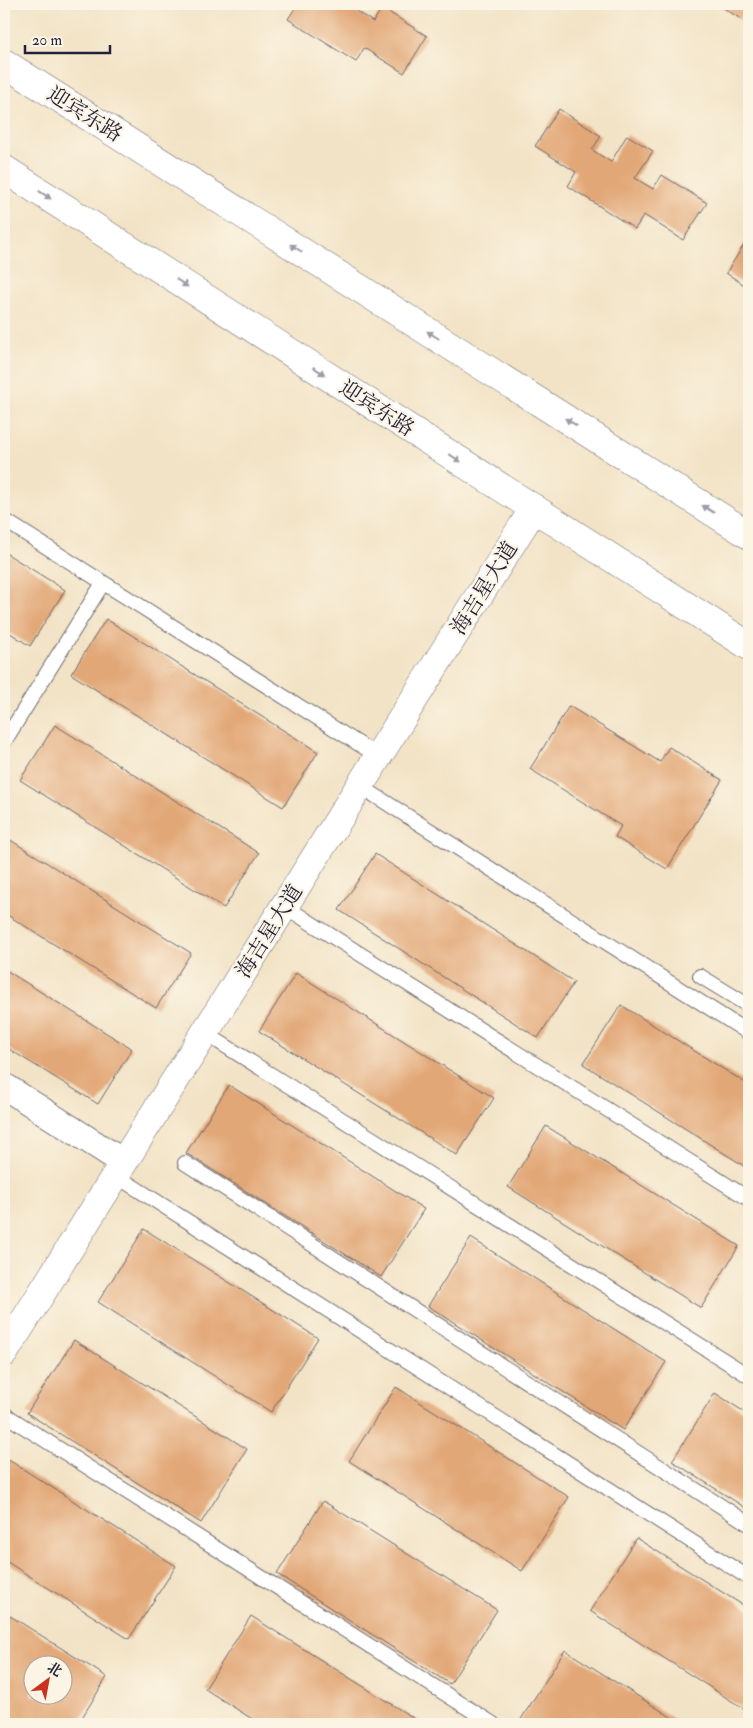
<svg xmlns="http://www.w3.org/2000/svg" width="753" height="1728" font-family="'IM FELL Double Pica','Noto Serif SC',serif">
	<style>
		.building { fill: #e2a777; fill-rule: evenodd }
		.lines { fill: none; stroke-linecap: round; stroke-linejoin: round }
		.service-casing { stroke: #6b666c; stroke-width: 16 }
		.minor-casing { stroke: #6b666c; stroke-width: 28 }
		.tertiary-casing { stroke: #6b666c; stroke-width: 29 }
		.trunk-casing { stroke: #6b666c; stroke-width: 29 }
		.service { stroke: #fff; stroke-width: 14 }
		.minor { stroke: #fff; stroke-width: 26 }
		.tertiary { stroke: #fff; stroke-width: 28 }
		.trunk { stroke: #fff; stroke-width: 28 }
		.oneway { fill: #9c9ca7 }
		.labels { text-anchor: middle; stroke-width: 4.5; stroke-linejoin: round; paint-order: stroke }
		.street-label { font-size: 21px; fill: #22223b; stroke: #fcf5e5 }
	</style>
	<rect width="100%" height="100%" fill="#fcf5e5"/>
	<filter id="ink" filterUnits="userSpaceOnUse"><feTurbulence type="fractalNoise" baseFrequency=".02" numOctaves="2"/><feDisplacementMap in="SourceGraphic" scale="10" xChannelSelector="R" yChannelSelector="G"/><feConvolveMatrix kernelMatrix="1 2 1 2 8 2 1 2 1" color-interpolation-filters="sRGB"/></filter>
	<filter id="wash" filterUnits="userSpaceOnUse"><feTurbulence type="fractalNoise" baseFrequency=".0096" numOctaves="4" result="noise"/><feDisplacementMap in="SourceGraphic" scale="20" xChannelSelector="R" yChannelSelector="G"/><feGaussianBlur stdDeviation="1.12" result="paint"/><feColorMatrix in="noise" values="0 0 0 0 0 0 0 0 0 0 0 0 0 0 0 0 0 1.4 0 .05"/><feComposite in="paint" operator="in"/></filter>
	<g filter="url(#wash)">
		<rect width="100%" height="100%" fill="#f2e3c6"/>
		<g id="blocks">
			<!-- building -->
			<path class="building" d="M294,4H361L356,11L373,22L382,8L427,36L404,73L364,48L356,62L288,19L297,5Z
				M717,4H749V24Z
				M559,109L601,136L592,150L611,162L627,135L653,151L635,178L653,189L662,175L707,203L683,240L644,215L635,229L568,186L576,172L535,146Z
				M749,237V288L726,273Z
				M4,552L65,590L30,646L4,629Z
				M106,619L318,752L283,807L71,674Z
				M569,706L660,762L669,747L722,780L667,869L615,837L621,826L530,769Z
				M55,725L259,853L224,908L20,780Z
				M4,836L191,953L156,1008L4,913Z
				M375,854L574,982L538,1038L339,910Z
				M4,969L132,1049L98,1104L4,1046Z
				M296,973L494,1098L457,1155L259,1031Z
				M621,1005L749,1085V1169L583,1064Z
				M229,1085L424,1209L381,1277L186,1153Z
				M546,1126L739,1246L701,1308L508,1187Z
				M144,1229L318,1338L271,1412L98,1302Z
				M471,1238L666,1362L623,1430L428,1306Z
				M74,1340L247,1449L201,1523L27,1413Z
				M396,1387L569,1497L522,1571L349,1461Z
				M715,1393L749,1415V1510L672,1461Z
				M4,1457L176,1566L129,1639L4,1560Z
				M323,1501L497,1610L450,1684L277,1574Z
				M636,1538L749,1609V1712L590,1611Z
				M4,1612L107,1677L78,1724H18L4,1715ZM32,1666H62V1696H32Z
				M251,1616L423,1724H260L205,1689Z
				M565,1650L682,1724H518Z"/>
		</g>
	</g>
	<g filter="url(#ink)">
		<use href="#blocks" fill-opacity="0" stroke="#6b666c" stroke-width="1"/>
		<g class="lines">
			<defs>
				<path id="service" d="M4,520L378,756
					M4,742L103,583
					M360,786L749,1033
					M284,906L749,1199
					M700,976L749,1006
					M205,1033L749,1376
					M185,1163L749,1524
					M115,1175L749,1578
					M4,1414L493,1724"/>
				<path id="minor" d="M4,1086L123,1162"/>
				<path id="tertiary" d="M4,1353L534,508"/>
				<path id="trunk" d="M4,63L749,535
					M4,169L749,646"/>
			</defs>
			<!-- service casing -->
			<use href="#service" class="service-casing"/>
			<!-- minor casing -->
			<use href="#minor" class="minor-casing"/>
			<!-- tertiary casing -->
			<use href="#tertiary" class="tertiary-casing"/>
			<!-- trunk casing -->
			<use href="#trunk" class="trunk-casing"/>
			<!-- service -->
			<use href="#service" class="service"/>
			<!-- minor -->
			<use href="#minor" class="minor"/>
			<!-- tertiary -->
			<use href="#tertiary" class="tertiary"/>
			<!-- trunk -->
			<use href="#trunk" class="trunk"/>
		</g>
		<!-- one-way arrows -->
		<defs><path id="oneway-solid" d="M-6-.8H1V-3.2L6.5 0L1 3.2V.8H-6Z" transform="scale(1.25)"/></defs>
		<g class="oneway">
			<use href="#oneway-solid" transform="translate(45 195) rotate(33)"/>
			<use href="#oneway-solid" transform="translate(296 248) rotate(-148)"/>
			<use href="#oneway-solid" transform="translate(182 283) rotate(33)"/>
			<use href="#oneway-solid" transform="translate(433 335) rotate(-148)"/>
			<use href="#oneway-solid" transform="translate(319 371) rotate(33)"/>
			<use href="#oneway-solid" transform="translate(571 422) rotate(-148)"/>
			<use href="#oneway-solid" transform="translate(455 458) rotate(33)"/>
			<use href="#oneway-solid" transform="translate(708 509) rotate(-148)"/>
		</g>
	</g>
	<g class="labels">
		<!-- street labels -->
		<g class="street-label">
			<text transform="translate(85 114) rotate(32)" y="7">迎宾东路</text>
			<text transform="translate(377 408) rotate(33)" y="7">迎宾东路</text>
			<text transform="translate(484 588) rotate(-58)" y="7">海吉星大道</text>
			<text transform="translate(269 931) rotate(-58)" y="7">海吉星大道</text>
		</g>
	</g>
	<!-- margin -->
	<rect width="753" height="1728" fill="none" stroke="#fcf5e5" stroke-width="20"/>
	<!-- north arrow -->
	<g transform="translate(48 1680) rotate(32)"><circle r="24" fill="#fcf5e5" stroke="#a5a1a1"/>
	<path d="M0-4L9 19L0 12L-9 19Z" fill="#c8321e"/>
	<text y="-8" font-size="14" font-weight="bold" text-anchor="middle" fill="#22223b">北</text>
	</g>
	<!-- scale -->
	<path d="M25 45v8h85v-8" fill="none" stroke="#22223b" stroke-width="2.5"/>
	<text x="32" y="45" font-size="15" fill="#22223b" stroke="#fcf5e5" stroke-width="4" paint-order="stroke">20 m</text>
</svg>
